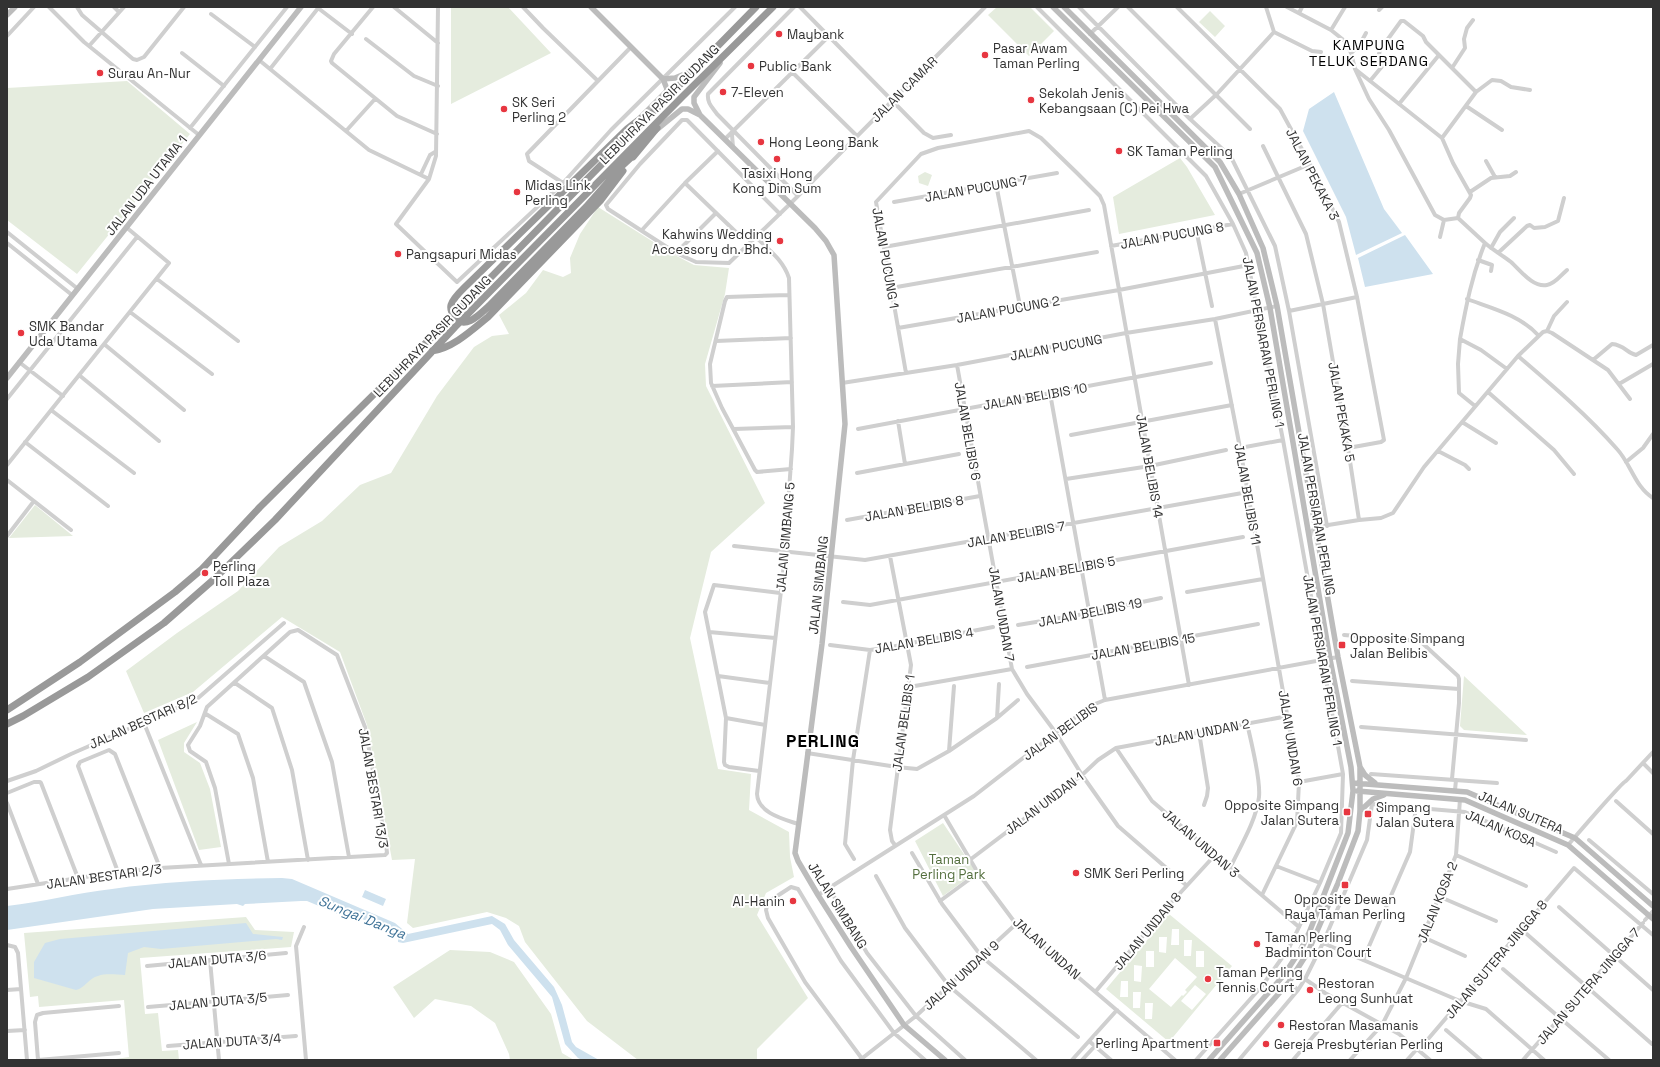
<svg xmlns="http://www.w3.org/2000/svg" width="1660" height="1067" font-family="'Space Grotesk',sans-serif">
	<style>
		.green { fill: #e5ecde; fill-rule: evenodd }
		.water { fill: #cee1ee }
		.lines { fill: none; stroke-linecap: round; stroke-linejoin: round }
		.street { stroke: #cfcfcf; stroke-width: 4 }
		.secondary { stroke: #bcbcbc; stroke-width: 5.5 }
		.highway { stroke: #999; stroke-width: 7 }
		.poi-dot { fill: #e73640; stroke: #fff; stroke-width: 1.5 }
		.labels { text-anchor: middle; stroke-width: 4; stroke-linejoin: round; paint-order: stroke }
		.poi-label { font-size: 13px; fill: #323232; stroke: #fff; text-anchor: start }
		.street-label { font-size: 13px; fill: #323232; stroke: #fff }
		.park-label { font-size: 13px; fill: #546f3e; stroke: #fff }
		.neighbourhood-label { font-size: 14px; letter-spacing: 1px; fill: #000; stroke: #fff }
		.water-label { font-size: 14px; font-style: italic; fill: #3e7297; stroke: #fff }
		.district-label { font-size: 17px; font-weight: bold; letter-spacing: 1px; fill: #000; stroke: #fff }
	</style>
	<rect width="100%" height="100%" fill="#fff"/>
	<!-- green -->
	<path class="green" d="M451,7H508L551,53L451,104Z
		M997,7H1030L1054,31L1029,56L988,15Z
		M1210,11L1225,26L1215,37L1199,22Z
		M127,81L190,134L77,274L7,220V88Z
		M1180,158L1187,167L1215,215L1119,234L1113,197Z
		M925,172L932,175L928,186L919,183L918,176Z
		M598,207L671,253L694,265L729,268L725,294L705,364L706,386L765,503L711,552L690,638L718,769L751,774L749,810L789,832L790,857L794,877L766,893L757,915L808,998L757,1049V1060H638L587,1021L525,942L519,926L506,918L487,912L413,928L407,923L415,859L392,860L367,725L340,652L282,617L193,692L144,713L126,671L177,633L238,591L279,547L322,521L360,485L391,473L437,396L474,347L492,336L509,334L499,315L526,293L543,270L563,277L571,273L570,258L580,234Z
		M35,505L73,536L9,538Z
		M1464,676L1527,735L1464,730L1460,726Z
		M197,722L184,743V752L200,763L210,789L221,847L199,850L158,740Z
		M943,823L976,872L943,896L915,841Z
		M1169,914L1232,966L1169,1042L1106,989ZM1172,929H1179V945H1171ZM1159,937H1167L1166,953L1159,952ZM1184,940H1192L1191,956H1184ZM1146,951H1154V967H1146ZM1196,951H1204V967H1196ZM1175,958L1197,977L1185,990L1187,992L1183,996L1182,995L1171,1007L1149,989ZM1134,965L1142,966L1141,982L1134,981ZM1121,981H1128V997H1120ZM1195,985L1206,994L1192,1010L1181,1001ZM1133,992H1141L1140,1008H1133ZM1145,1003H1153L1152,1019H1145Z
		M246,917L255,930L294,932L291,947L140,958L145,1014L158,1013L162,1051L178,1050L179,1060H109L129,1057L124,1000L39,1007L38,996L30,997L24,933Z
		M450,950L490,952L514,962L551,1014L562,1053L574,1060H510L509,1054L495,1023L471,1006L435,999L414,1018L393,987Z"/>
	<!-- water -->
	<path class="water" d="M1334,92L1384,209L1402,233L1356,255L1346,217L1303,131L1309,109Z
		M1405,235L1433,274L1365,287L1358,258Z
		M282,878L292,879L395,923L408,934L492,916L505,924L514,940L554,987L562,1005L572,1042L576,1047L599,1060H582L578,1058L565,1044L552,997L508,945L500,930L492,924L403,943L398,942V938L396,935C384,930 350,910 338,914L307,901H301L245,904L243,906L237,904L153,909L7,930V906C42,902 77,893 112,889C168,881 226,879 282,878Z
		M365,890L386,899L383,906L362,897Z
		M246,923L253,934L283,937L282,940L276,939L161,949L144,947L128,953L125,975C117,975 106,973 98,976C89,978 85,988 76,990L34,978V962L45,943L60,939Z"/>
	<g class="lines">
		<!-- street -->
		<path class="street" d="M49,7L84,42L199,135
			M77,7L82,15L133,59L137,60L144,57L184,7
			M114,7L119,12
			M373,7L334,54L331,61L332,63L397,116L437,134
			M394,7L438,43
			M438,7L436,156L429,179L396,224L457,282L563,183L611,130L735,7
			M523,7L543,28L598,81
			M794,7L708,94C707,103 712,107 717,114L798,196
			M800,7L924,133L933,138L951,135
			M1037,7L1206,176L1233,224L1246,253L1283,440L1343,774L1341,833L1320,883L1289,948L1262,986L1196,1060
			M1079,7L1190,119L1231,157L1275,246L1289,311L1327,526
			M1128,7L1250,129
			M1177,7L1280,109L1310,164L1339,222L1357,297L1384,440L1381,442L1348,448
			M1266,7L1274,32
			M1287,7L1331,30L1346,42L1351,53L1355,69L1369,99L1389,130L1435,215L1444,220L1458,218
			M318,8L352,34
			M1379,10L1382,7
			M1299,13L1302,7
			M211,14L255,47
			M1331,30L1345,7
			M1274,32L1312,51L1321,52
			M1090,34L1118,7
			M7,36L34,7
			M366,39L414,76L438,86
			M89,46L124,7
			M182,53L224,86
			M1351,53L1359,46L1366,33
			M259,60L369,150L429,179
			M1452,68L1465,48L1464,39L1467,28L1473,20
			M270,69L319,7
			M1355,69L1442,138L1453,163L1471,195L1470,198L1459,213L1458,218L1485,243C1472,275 1466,306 1460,339L1481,350L1507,369
			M792,72L857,136
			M1370,81L1384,64V60L1379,54L1380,50L1401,21H1404L1423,36L1426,42L1476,92
			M1399,104L1439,55
			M1466,106L1502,130
			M1190,119L1217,94L1274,32
			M190,128L287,7
			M346,131L375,99
			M1442,138L1476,92L1492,80L1501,81L1511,87L1530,90
			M725,139L829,36
			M1263,146L1306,234L1323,304L1348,448L1359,520
			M733,147L732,135L734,131
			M1486,161L1495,177
			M421,174L430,155L435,152
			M563,183L529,161L527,154L631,47
			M685,183L739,235
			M996,184L1020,306
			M1470,192L1491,178L1510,176L1516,172
			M1239,194L1310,164
			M894,202L1057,173
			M780,214L687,120H682L640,164L606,205L608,209L676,253L696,262L729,263L790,204L985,7
			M1196,229L1212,306
			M642,230L685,183L718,151
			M7,232L78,289
			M756,237C769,250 783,260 789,278L793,427L792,449L783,574L757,794C758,813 783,819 798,824
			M1440,237L1444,220
			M7,243L72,295
			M1485,243C1493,250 1502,255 1511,262C1520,270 1533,288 1547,285C1555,284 1561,275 1567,270
			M1111,246L1233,224
			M884,247L1089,210
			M1491,248L1500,232L1514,218
			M676,253L716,213
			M1498,253L1527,226L1530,225L1534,228L1545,227L1558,221L1564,198
			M1478,260L1492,265L1491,271
			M157,279L238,341
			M891,288L1097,252
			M789,295L727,297L725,301L710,364L711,383L722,408L755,470L757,472L791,469
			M1467,299C1491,308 1520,315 1538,335
			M1289,311L1357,297
			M130,312L212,374
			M1215,319L1240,448L1299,782L1297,822L1262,895
			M898,328L1119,290L1249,265
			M1547,331L1554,316L1567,302
			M1460,339L1458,364L1459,393L1475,406
			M716,341L791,338
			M104,344L184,410
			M1518,356C1553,386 1587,415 1617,449C1631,464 1635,487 1653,498
			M1593,360L1612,344C1625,345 1626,353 1636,355L1653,345
			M19,362L63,396
			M957,365L1012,669L1027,694L1056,733L1082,775L1118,826L1186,885
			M906,373L876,202L921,154L938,148L1029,131L1041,138L1077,173L1100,196L1104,205L1189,685
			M79,375L159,441
			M842,383L957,365L1126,333L1215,319L1277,306
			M1619,384L1653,364
			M712,386L792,382
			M1488,392L1554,450L1574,474
			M1050,393L1105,700
			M7,399L137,237
			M51,410L134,473
			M898,421L905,464
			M1462,422L1496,443
			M734,429L793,427
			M858,429L1211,363
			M1071,435L1232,405
			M25,442L108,506
			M1240,448L1283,440
			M1438,451L1465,465L1469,469
			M1626,462L1643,448L1653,434
			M7,465L169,263L126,227
			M857,473L959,454
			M1066,479L1150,466L1226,450
			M7,480L71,530
			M847,520L980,496
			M7,536L34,501
			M1310,537L1311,532L1316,527L1359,520L1381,518L1393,513L1424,467L1518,356L1543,332L1547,331L1552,333L1608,370L1630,399
			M734,546L865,560L1248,492
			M890,556L911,665L890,830L892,841L895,845
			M1187,592L1263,579
			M843,602L870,605L1243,537
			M1018,625L1090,613L1161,598
			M709,632L775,638
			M1344,635L1420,641L1458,676L1459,679V703L1452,779
			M830,645L870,650L891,647L993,627
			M264,656L304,682L332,762L349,857
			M1027,667L1258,624
			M718,676L770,683
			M1352,681L1459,689
			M235,683L272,708L292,770L308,860
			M909,687L1012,669
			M206,714L238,734L253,778L268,862
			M726,718L765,725
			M997,718L999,684
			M144,723L201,865
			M1361,727L1526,740
			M1199,732L1208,788L1207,796L1204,805
			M1116,748L1152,801L1299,927
			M949,751L954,686
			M807,753L897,767L917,769L949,751L997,718L1018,700
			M1643,763L1653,773
			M759,771L729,767L725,765L724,762L726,718L705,612L714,585L780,593
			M1371,774L1497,783
			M7,781L36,771L71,754L197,699L284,623
			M1299,782L1343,774
			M1455,790L1456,780
			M7,793L34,782H40L41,783L78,878
			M1616,801L1653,834
			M7,803L38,884
			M944,815L978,873L1016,924L1175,1060
			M1589,840L1653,894
			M1568,845C1575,837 1622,782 1626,781L1653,752
			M912,853L942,904L982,957L1078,1037
			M1456,855L1526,886
			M854,859L845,844L853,760L870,650
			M971,859L1082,775L1098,760L1116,748L1288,716
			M1276,866L1320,883
			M1230,868C1241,845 1256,821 1259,797C1261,779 1251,742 1247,723
			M118,872L78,766L80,762L109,750L115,754L160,868
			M876,876L905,928L949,986L1036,1060
			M829,888L867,953L916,1016L965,1060
			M7,889L118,872L160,868L385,855L387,853L386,844L365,727L337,655L298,630L290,632L207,707L200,726L188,745L190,751L206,762L215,788L229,864
			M818,895L974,796L1090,706L1105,700L1338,657
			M1438,896L1496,921
			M940,901L978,873
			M1559,907L1653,990
			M1645,920L1653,911
			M304,927L296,946L306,1060
			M1521,929L1652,1044
			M1423,937L1465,956
			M1323,943L1460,1001L1486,1009L1544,1060
			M7,945L15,947L18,953L27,1060
			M210,960L219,1060
			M1363,960L1410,852L1416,807
			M147,966L286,953
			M1503,969L1609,1060
			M1305,979L1325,993L1399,1034L1430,1060
			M1289,982L1298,990
			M7,990L21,989
			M1096,991L1170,904L1215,855
			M148,1007L288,995
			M1446,1030L1481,1060
			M7,1031L25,1030
			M1089,1041L1111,1060
			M168,1046L296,1036
			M38,1060L35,1022L37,1015L43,1013L119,1006
			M38,1060L119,1053
			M860,1060L916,1016L1016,924
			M863,1060L805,982L768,918L766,910L768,902L791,887L798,889L841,961L894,1033L925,1060
			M1072,1060L1117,1010
			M1082,1060L1095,1046
			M1239,1060L1298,990L1305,979L1323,943L1367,840L1372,804L1465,812L1556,852
			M1293,1060L1342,1003
			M1350,1060L1382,1025L1406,978L1456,855L1460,799
			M1407,1060L1417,1049L1423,1045L1574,868L1653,935
			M1523,1060L1643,923"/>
		<!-- secondary -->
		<path class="secondary" d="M591,7L663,79L667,89L666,92L641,117
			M1053,7L1215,167L1257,253L1270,308L1330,659L1351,767L1353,791L1348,833L1309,933L1301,949L1284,975L1209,1060
			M1064,7L1220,162L1239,194L1263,248L1277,306L1338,657L1360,767V811L1358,831L1338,883L1308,952L1289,982L1220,1060
			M7,15L15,7
			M663,79L675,78L692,71
			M700,115L694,103V97L720,63
			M655,131L682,109H688L700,115L815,228L826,241L834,255L845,424L822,644L795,853L798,861L818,895L851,947L904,1025L945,1060
			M7,378L301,7
			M1360,767L1365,775L1375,783
			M1353,783L1467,792L1575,838L1653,906
			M1357,791L1465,800L1568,845L1653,919
			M1360,811L1373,799L1384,795"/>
		<!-- highway -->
		<path class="highway" d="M635,154L623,165L586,207L489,306C481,313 465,331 455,317C452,314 450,309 451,305C453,298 461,291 467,285L627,129L640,119L648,115
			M633,157L657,128
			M432,351C453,348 472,330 488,317L601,200L623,171
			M7,710L80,662L175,592L202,569L260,507L449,320L756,7
			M7,724L23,716L88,677L164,623L212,581L275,520L455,327L682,97L773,7"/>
	</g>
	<!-- markers -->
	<g class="poi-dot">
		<circle cx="779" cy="34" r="4"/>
		<circle cx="985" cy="55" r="4"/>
		<circle cx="751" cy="66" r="4"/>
		<circle cx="100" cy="73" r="4"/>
		<circle cx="723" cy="92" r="4"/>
		<circle cx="1031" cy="100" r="4"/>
		<circle cx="504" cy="109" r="4"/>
		<circle cx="761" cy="142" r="4"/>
		<circle cx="1119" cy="151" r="4"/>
		<circle cx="777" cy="159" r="4"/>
		<circle cx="517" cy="192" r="4"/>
		<circle cx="780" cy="241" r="4"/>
		<circle cx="398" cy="254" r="4"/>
		<circle cx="21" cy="333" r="4"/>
		<circle cx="205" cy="573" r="4"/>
		<rect x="1338" y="641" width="8" height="8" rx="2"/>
		<rect x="1343" y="808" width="8" height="8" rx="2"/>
		<rect x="1364" y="810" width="8" height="8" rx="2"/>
		<circle cx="1076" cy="873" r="4"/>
		<rect x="1341" y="881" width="8" height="8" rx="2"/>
		<circle cx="793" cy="901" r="4"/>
		<circle cx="1257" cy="944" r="4"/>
		<circle cx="1208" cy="979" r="4"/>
		<circle cx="1310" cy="990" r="4"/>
		<circle cx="1281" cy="1025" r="4"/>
		<rect x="1213" y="1039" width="8" height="8" rx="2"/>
		<circle cx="1266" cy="1044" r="4"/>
	</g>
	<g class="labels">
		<!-- poi labels -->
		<g class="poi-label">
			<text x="787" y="39">Maybank</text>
			<text x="993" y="53">Pasar Awam<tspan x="993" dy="15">Taman Perling</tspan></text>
			<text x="759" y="71">Public Bank</text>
			<text x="108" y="78">Surau An-Nur</text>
			<text x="731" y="97">7-Eleven</text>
			<text x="1039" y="98">Sekolah Jenis<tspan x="1039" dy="15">Kebangsaan (C) Pei Hwa</tspan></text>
			<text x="512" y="107">SK Seri<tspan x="512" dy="15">Perling 2</tspan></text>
			<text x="769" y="147">Hong Leong Bank</text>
			<text x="1127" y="156">SK Taman Perling</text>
			<text x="777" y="178" text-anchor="middle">Tasixi Hong<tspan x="777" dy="15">Kong Dim Sum</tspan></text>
			<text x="525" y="190">Midas Link<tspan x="525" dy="15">Perling</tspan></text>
			<text x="772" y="239" text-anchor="end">Kahwins Wedding<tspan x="772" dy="15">Accessory dn. Bhd.</tspan></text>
			<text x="406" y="259">Pangsapuri Midas</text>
			<text x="29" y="331">SMK Bandar<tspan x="29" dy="15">Uda Utama</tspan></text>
			<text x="213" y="571">Perling<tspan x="213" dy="15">Toll Plaza</tspan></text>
			<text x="1350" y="643">Opposite Simpang<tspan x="1350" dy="15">Jalan Belibis</tspan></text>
			<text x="1339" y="810" text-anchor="end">Opposite Simpang<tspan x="1339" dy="15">Jalan Sutera</tspan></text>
			<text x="1376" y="812">Simpang<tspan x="1376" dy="15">Jalan Sutera</tspan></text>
			<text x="1084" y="878">SMK Seri Perling</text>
			<text x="1345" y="904" text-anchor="middle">Opposite Dewan<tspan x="1345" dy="15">Raya Taman Perling</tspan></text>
			<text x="785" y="906" text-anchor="end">Al-Hanin</text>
			<text x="1265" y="942">Taman Perling<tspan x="1265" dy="15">Badminton Court</tspan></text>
			<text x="1216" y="977">Taman Perling<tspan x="1216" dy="15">Tennis Court</tspan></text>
			<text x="1318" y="988">Restoran<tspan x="1318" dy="15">Leong Sunhuat</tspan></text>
			<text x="1289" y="1030">Restoran Masamanis</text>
			<text x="1209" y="1048" text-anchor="end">Perling Apartment</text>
			<text x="1274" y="1049">Gereja Presbyterian Perling</text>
		</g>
		<!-- street labels -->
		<g class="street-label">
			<text transform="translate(904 89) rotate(-45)" y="5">JALAN CAMAR</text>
			<text transform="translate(659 104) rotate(-45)" y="5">LEBUHRAYA PASIR GUDANG</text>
			<text transform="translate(1313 174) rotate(63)" y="5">JALAN PEKAKA 3</text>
			<text transform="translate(146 185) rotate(-52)" y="5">JALAN UDA UTAMA 1</text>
			<text transform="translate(976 188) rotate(-10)" y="5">JALAN PUCUNG 7</text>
			<text transform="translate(1172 235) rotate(-10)" y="5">JALAN PUCUNG 8</text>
			<text transform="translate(886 258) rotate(80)" y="5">JALAN PUCUNG 1</text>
			<text transform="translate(1008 309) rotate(-10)" y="5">JALAN PUCUNG 2</text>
			<text transform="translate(432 336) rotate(-46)" y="5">LEBUHRAYA PASIR GUDANG</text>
			<text transform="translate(1264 342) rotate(79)" y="5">JALAN PERSIARAN PERLING 1</text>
			<text transform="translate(1056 347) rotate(-11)" y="5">JALAN PUCUNG</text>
			<text transform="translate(1035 396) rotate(-10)" y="5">JALAN BELIBIS 10</text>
			<text transform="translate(1342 412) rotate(80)" y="5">JALAN PEKAKA 5</text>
			<text transform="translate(968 431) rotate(80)" y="5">JALAN BELIBIS 6</text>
			<text transform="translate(1150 466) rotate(80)" y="5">JALAN BELIBIS 14</text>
			<text transform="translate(1248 494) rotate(80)" y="5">JALAN BELIBIS 11</text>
			<text transform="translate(914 508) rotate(-10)" y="5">JALAN BELIBIS 8</text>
			<text transform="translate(1317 514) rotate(80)" y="5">JALAN PERSIARAN PERLING</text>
			<text transform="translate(1016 534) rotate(-10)" y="5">JALAN BELIBIS 7</text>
			<text transform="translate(785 537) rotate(-85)" y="5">JALAN SIMBANG 5</text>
			<text transform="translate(1066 569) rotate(-10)" y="5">JALAN BELIBIS 5</text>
			<text transform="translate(818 585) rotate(-84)" y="5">JALAN SIMBANG</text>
			<text transform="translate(1090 612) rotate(-11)" y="5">JALAN BELIBIS 19</text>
			<text transform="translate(1002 614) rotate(80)" y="5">JALAN UNDAN 7</text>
			<text transform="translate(924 640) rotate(-10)" y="5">JALAN BELIBIS 4</text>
			<text transform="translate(1143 646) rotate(-10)" y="5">JALAN BELIBIS 15</text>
			<text transform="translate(1323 660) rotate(80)" y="5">JALAN PERSIARAN PERLING 1</text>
			<text transform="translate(143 721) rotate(-24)" y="5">JALAN BESTARI 8/2</text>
			<text transform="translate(903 723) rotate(-82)" y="5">JALAN BELIBIS 1</text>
			<text transform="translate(1060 731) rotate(-36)" y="5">JALAN BELIBIS</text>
			<text transform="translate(1202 732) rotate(-11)" y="5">JALAN UNDAN 2</text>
			<text transform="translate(1291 738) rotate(81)" y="5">JALAN UNDAN 6</text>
			<text transform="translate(374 788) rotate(80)" y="5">JALAN BESTARI 13/3</text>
			<text transform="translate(1044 803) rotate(-37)" y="5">JALAN UNDAN 1</text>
			<text transform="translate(1521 812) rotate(23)" y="5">JALAN SUTERA</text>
			<text transform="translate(1501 828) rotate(23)" y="5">JALAN KOSA</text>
			<text transform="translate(1201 843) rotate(41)" y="5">JALAN UNDAN 3</text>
			<text transform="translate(104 876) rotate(-8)" y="5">JALAN BESTARI 2/3</text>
			<text transform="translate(1437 902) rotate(-68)" y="5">JALAN KOSA 2</text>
			<text transform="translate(838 905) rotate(58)" y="5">JALAN SIMBANG</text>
			<text transform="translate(1147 931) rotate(-50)" y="5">JALAN UNDAN 8</text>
			<text transform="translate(1047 948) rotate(42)" y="5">JALAN UNDAN</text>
			<text transform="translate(217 959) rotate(-5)" y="5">JALAN DUTA 3/6</text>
			<text transform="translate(1496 959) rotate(-50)" y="5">JALAN SUTERA JINGGA 8</text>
			<text transform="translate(961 975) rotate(-42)" y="5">JALAN UNDAN 9</text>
			<text transform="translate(1588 986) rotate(-49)" y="5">JALAN SUTERA JINGGA 7</text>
			<text transform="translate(218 1001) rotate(-5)" y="5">JALAN DUTA 3/5</text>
			<text transform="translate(232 1041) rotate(-4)" y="5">JALAN DUTA 3/4</text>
		</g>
		<!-- park labels -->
		<g class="park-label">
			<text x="949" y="864">Taman<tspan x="949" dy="15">Perling Park</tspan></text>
		</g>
		<!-- neighbourhood labels -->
		<g class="neighbourhood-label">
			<text x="1369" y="50">KAMPUNG<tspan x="1369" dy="16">TELUK SERDANG</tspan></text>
		</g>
		<!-- water labels -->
		<g class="water-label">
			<text transform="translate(362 917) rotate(22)" y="5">Sungai Danga</text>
		</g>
		<!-- district labels -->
		<g class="district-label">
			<text x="823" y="747">PERLING</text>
		</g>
	</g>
	<!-- border -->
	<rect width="1660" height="1067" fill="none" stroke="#323232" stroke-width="16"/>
</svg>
